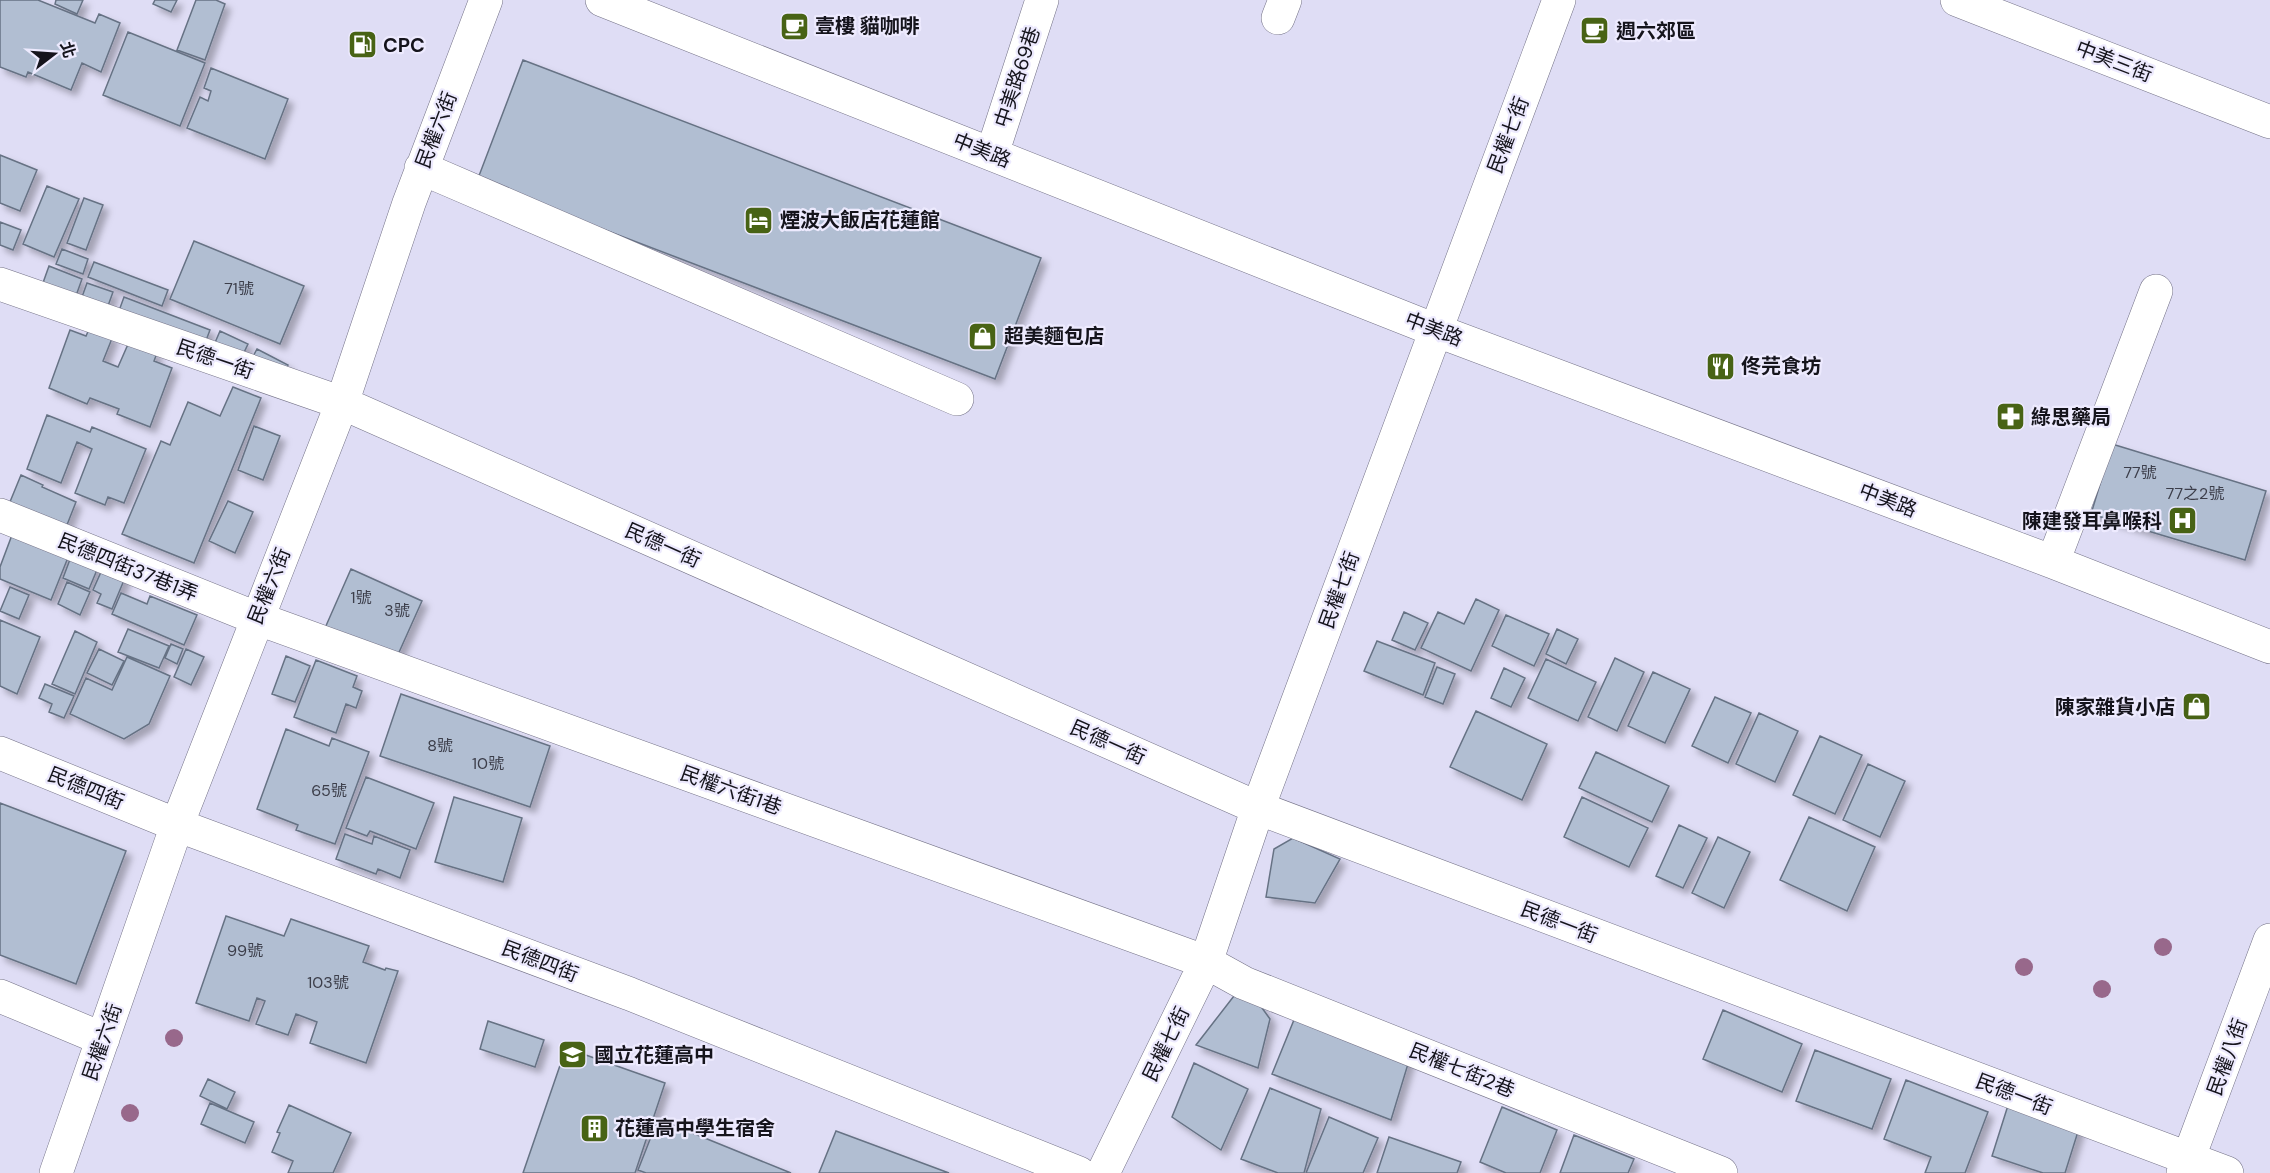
<svg xmlns="http://www.w3.org/2000/svg" width="2270" height="1173" font-family="'DM Sans','Noto Sans TC',sans-serif">
	<style>
		.building { fill: #b1bed2; stroke: #667284; stroke-width: 1.5; filter: url(#shadow) }
		.lines { fill: none; stroke-linecap: round; stroke-linejoin: round }
		.minor-casing { stroke: #747287; stroke-width: 34 }
		.minor { stroke: #fff; stroke-width: 33 }
		.tree { fill: #98688b }
		.labels { text-anchor: middle; stroke-width: 4.5; stroke-linejoin: round; paint-order: stroke }
		.number-label { font-size: 16px; fill: #3c3e4a }
		.poi-label { font-size: 20px; font-weight: bold; fill: #15141c; stroke: #edeafe; text-anchor: start }
		.street-label { font-size: 20px; fill: #15141c; stroke: #edeafe }
	</style>
	<defs>
		<filter id="shadow"><feDropShadow dx="5.5" dy="5.5" stdDeviation="3" flood-color="#0004"/></filter>
	</defs>
	<rect width="100%" height="100%" fill="#dfddf5"/>
	<!-- building -->
	<path class="building" d="M0,0H38L95,23L99,14L120,23L101,72L82,63L71,90L28,72L26,77L0,67Z
		M56,0H83L77,14L55,4Z
		M155,0H177L171,12L153,4Z
		M196,0H216L225,4L205,60L177,50Z
		M128,32L205,63L180,126L103,95Z
		M523,60L1041,258L995,379L477,181Z
		M211,68L288,99L265,159L187,128L200,97L208,101L211,91L204,88Z
		M0,155L37,170L20,211L0,203Z
		M47,186L79,199L54,257L23,244Z
		M84,198L103,205L86,250L67,243Z
		M0,222L21,230L13,250L0,245Z
		M194,241L304,286L280,344L170,299Z
		M62,249L88,259L83,274L56,264Z
		M94,262L168,290L162,306L88,277Z
		M49,266L82,279L72,307L39,294Z
		M87,283L113,292L104,317L78,308Z
		M124,297L210,330L202,351L116,319Z
		M90,327L113,336L103,361L118,367L129,342L157,353L154,361L172,368L150,427L117,414L119,409L90,398L87,404L49,388L70,330L86,336Z
		M220,331L248,344L238,365L211,352Z
		M257,349L288,365L280,380L249,364Z
		M233,387L261,398L194,563L122,534L161,441L170,445L188,402L220,416Z
		M47,415L90,432L92,427L146,449L124,503L108,497L105,505L75,493L92,449L77,442L61,483L27,469Z
		M254,426L280,436L263,480L238,470Z
		M2112,444L2266,491L2245,560L2091,514Z
		M21,475L43,485L42,487L76,502L63,535L5,514Z
		M228,501L253,512L235,553L209,541Z
		M15,527L71,550L51,600L0,579V567Z
		M72,554L99,565L89,589L63,578Z
		M105,563L127,573L112,609L97,603L101,594L93,590Z
		M351,569L422,601L396,659L325,628Z
		M67,582L90,592L80,615L58,604Z
		M10,587L29,595L19,619L0,611Z
		M121,593L147,604L150,596L197,615L184,645L112,614Z
		M1476,599L1499,610L1471,671L1421,648L1438,612L1464,624Z
		M1404,612L1428,623L1415,650L1392,640Z
		M1506,615L1549,634L1534,666L1492,646Z
		M0,620L40,637L17,694L0,686Z
		M128,629L169,646L159,668L118,652Z
		M1557,629L1578,639L1566,664L1546,654Z
		M75,631L97,642L75,694L52,684Z
		M1377,641L1435,663L1423,695L1364,671Z
		M171,644L183,649L177,664L165,658Z
		M99,649L124,661L112,685L87,673Z
		M186,649L204,657L191,685L174,677Z
		M286,656L310,666L295,702L272,694Z
		M127,657L170,676L149,724L124,739L70,714L86,678L112,690Z
		M1615,658L1644,672L1617,731L1588,717Z
		M1546,659L1596,682L1578,721L1528,698Z
		M316,660L357,676L353,687L362,691L356,708L346,704L336,733L294,717Z
		M1437,667L1455,674L1443,704L1425,697Z
		M1504,668L1525,678L1511,707L1491,698Z
		M1653,672L1690,689L1665,743L1628,726Z
		M45,684L74,696L64,718L49,712L52,704L39,698Z
		M401,694L550,746L530,807L380,756Z
		M1715,697L1751,713L1728,763L1692,746Z
		M1476,711L1547,744L1522,800L1450,767Z
		M1759,713L1798,731L1775,782L1736,764Z
		M286,729L329,746L332,738L369,752L335,844L296,830L298,825L257,809Z
		M1820,736L1862,755L1835,814L1793,795Z
		M1596,752L1669,786L1652,822L1579,788Z
		M1868,764L1905,781L1880,837L1843,820Z
		M366,777L434,803L416,849L370,831L367,836L346,828Z
		M454,797L522,818L503,882L435,862Z
		M1582,797L1648,828L1629,867L1564,837Z
		M0,803L126,851L76,984L0,955Z
		M1809,817L1875,847L1847,911L1780,880Z
		M1679,825L1707,838L1683,888L1656,876Z
		M345,834L372,844L374,836L410,850L400,878L378,869L376,874L336,859Z
		M1718,837L1750,852L1724,908L1692,893Z
		M1293,838L1340,859L1315,903L1266,897L1274,849Z
		M226,916L284,936L291,919L369,946L363,962L385,970L386,968L398,971L366,1063L310,1043L317,1022L296,1014L288,1035L256,1024L265,1001L257,998L249,1021L196,1003Z
		M1244,983L1270,1019L1258,1068L1196,1045Z
		M1298,1010L1411,1054L1391,1120L1272,1074Z
		M1723,1010L1802,1044L1782,1092L1703,1059Z
		M488,1021L544,1040L535,1067L480,1049Z
		M566,1048L665,1083L635,1173H523Z
		M1815,1050L1891,1079L1872,1129L1796,1101Z
		M1194,1063L1248,1089L1221,1150L1172,1117Z
		M208,1079L235,1092L227,1109L200,1096Z
		M1906,1080L1988,1112L1965,1173H1925L1931,1157L1884,1139Z
		M1270,1088L1321,1109L1304,1173H1278L1241,1159Z
		M2010,1099L2081,1122L2065,1173H2043L1992,1156Z
		M210,1103L254,1122L245,1143L201,1124Z
		M289,1105L351,1133L333,1173H288L293,1161L272,1152L280,1133L277,1132Z
		M1502,1107L1557,1130L1540,1173H1506L1480,1162Z
		M1329,1117L1378,1138L1363,1173H1306Z
		M658,1119L791,1173H646L638,1170Z
		M836,1131L949,1173H819Z
		M1574,1135L1634,1159L1628,1173H1560Z
		M1389,1137L1461,1162L1457,1173H1377Z"/>
	<g class="lines">
		<defs>
			<path id="minor" d="M602,0L1435,330L2053,562L2270,647
				M1957,0L2270,122
				M1278,18L1285,0
				M992,154L1042,0
				M421,168L957,399
				M0,284L342,403L1258,808L2227,1173
				M0,515L256,618L1206,962L1244,983L1721,1173
				M2053,562L2156,291
				M0,753L177,825L630,994L1079,1173
				M0,996L103,1039
				M56,1173L177,825L342,403L409,203L486,0
				M1103,1173L1206,962L1258,808L1559,0
				M2183,1173L2270,940"/>
		</defs>
		<!-- minor casing -->
		<use href="#minor" class="minor-casing"/>
		<!-- minor -->
		<use href="#minor" class="minor"/>
	</g>
	<!-- trees -->
	<g class="tree">
		<circle cx="2163" cy="947" r="9"/>
		<circle cx="2024" cy="967" r="9"/>
		<circle cx="2102" cy="989" r="9"/>
		<circle cx="174" cy="1038" r="9"/>
		<circle cx="130" cy="1113" r="9"/>
	</g>
	<!-- icons -->
	<defs>
		<symbol id="cafe-square" viewBox="-11 -11 22 22"><rect x="-9" y="-9" width="18" height="18" rx="4" fill="#486315" stroke="#edeafe"/><path d="M-5.5-4.5H6V0H3Q3 3.5 0 3.5H-2.5Q-5.5 3.5-5.5 0ZM3-3.2v2h1.7v-2ZM-6 4.5H4V6H-6Z" fill="#fff"/></symbol>
		<symbol id="fuel-square" viewBox="-11 -11 22 22"><rect x="-9" y="-9" width="18" height="18" rx="4" fill="#486315" stroke="#edeafe"/><path d="M-5.5-6h7V0h2V4h1.3V-2.5L3-4.5l.8-.8L6-3V5H2.5V1h-1V6h-7ZM-4.2-4.7v3.2H.2V-4.7Z" fill="#fff"/></symbol>
		<symbol id="hotel-square" viewBox="-11 -11 22 22"><rect x="-9" y="-9" width="18" height="18" rx="4" fill="#486315" stroke="#edeafe"/><path d="M-6-4.5h1.5V1H6V5H4.5V3h-9V5H-6ZM-4 0a1.8 1.8 0 1 1 3.6 0ZM.5 0V-2.5h3Q6-2.5 6 0Z" fill="#fff"/></symbol>
		<symbol id="shop-square" viewBox="-11 -11 22 22"><rect x="-9" y="-9" width="18" height="18" rx="4" fill="#486315" stroke="#edeafe"/><path d="M-5-2.5h2.3a2.7 3.5 0 0 1 5.4 0H5L5.5 6h-11ZM-1.5-2.5h3a1.5 2.3 0 0 0-3 0Z" fill="#fff"/></symbol>
		<symbol id="restaurant-square" viewBox="-11 -11 22 22"><rect x="-9" y="-9" width="18" height="18" rx="4" fill="#486315" stroke="#edeafe"/><path d="M-5-6h1v4h1v-4h1v4h1v-4h1v5L-1.5 .5V6h-2V.5L-5-1ZM5-6V6H3V1.5H1.5Q1.5-4 5-6Z" fill="#fff"/></symbol>
		<symbol id="pharmacy-square" viewBox="-11 -11 22 22"><rect x="-9" y="-9" width="18" height="18" rx="4" fill="#486315" stroke="#edeafe"/><path d="M-2-6h4v4h4v4h-4v4h-4v-4h-4v-4h4Z" fill="#fff"/></symbol>
		<symbol id="hospital-square" viewBox="-11 -11 22 22"><rect x="-9" y="-9" width="18" height="18" rx="4" fill="#486315" stroke="#edeafe"/><path d="M-5-5h3v3.5h4V-5h3V5h-3V1.5h-4V5h-3Z" fill="#fff"/></symbol>
		<symbol id="school-square" viewBox="-11 -11 22 22"><rect x="-9" y="-9" width="18" height="18" rx="4" fill="#486315" stroke="#edeafe"/><path d="M0-5L7-2L0 1L-7-2ZM-4 1L0 2.5L4 1V4Q0 6-4 4Z" fill="#fff"/></symbol>
		<symbol id="building-square" viewBox="-11 -11 22 22"><rect x="-9" y="-9" width="18" height="18" rx="4" fill="#486315" stroke="#edeafe"/><path d="M-4-6H4V6H1V3H-1V6H-4ZM-2.5-4.3h1.7v1.8h-1.7ZM.8-4.3h1.7v1.8H.8ZM-2.5-1h1.7V.8h-1.7ZM.8-1h1.7V.8H.8Z" fill="#fff"/></symbol>
	</defs>
	<g fill-rule="evenodd">
		<use href="#cafe-square" x="778" y="10" width="33" height="33"/>
		<use href="#cafe-square" x="1578" y="14" width="33" height="33"/>
		<use href="#fuel-square" x="346" y="28" width="33" height="33"/>
		<use href="#hotel-square" x="742" y="204" width="33" height="33"/>
		<use href="#shop-square" x="966" y="320" width="33" height="33"/>
		<use href="#restaurant-square" x="1704" y="350" width="33" height="33"/>
		<use href="#pharmacy-square" x="1994" y="400" width="33" height="33"/>
		<use href="#hospital-square" x="2166" y="504" width="33" height="33"/>
		<use href="#shop-square" x="2180" y="690" width="33" height="33"/>
		<use href="#school-square" x="556" y="1038" width="33" height="33"/>
		<use href="#building-square" x="578" y="1112" width="33" height="33"/>
	</g>
	<g class="labels">
		<!-- number labels -->
		<g class="number-label">
			<text x="239" y="294">71號</text>
			<text x="2140" y="478">77號</text>
			<text x="2195" y="499">77之2號</text>
			<text x="361" y="603">1號</text>
			<text x="397" y="616">3號</text>
			<text x="440" y="751">8號</text>
			<text x="488" y="769">10號</text>
			<text x="329" y="796">65號</text>
			<text x="245" y="956">99號</text>
			<text x="328" y="988">103號</text>
		</g>
		<!-- poi labels -->
		<g class="poi-label">
			<text x="815" y="33">壹樓 貓咖啡</text>
			<text x="1616" y="38">週六郊區</text>
			<text x="383" y="52">CPC</text>
			<text x="780" y="227">煙波大飯店花蓮館</text>
			<text x="1004" y="343">超美麵包店</text>
			<text x="1741" y="373">佟芫食坊</text>
			<text x="2031" y="424">綠思藥局</text>
			<text x="2162" y="528" text-anchor="end">陳建發耳鼻喉科</text>
			<text x="2175" y="714" text-anchor="end">陳家雜貨小店</text>
			<text x="594" y="1062">國立花蓮高中</text>
			<text x="615" y="1135">花蓮高中學生宿舍</text>
		</g>
		<!-- street labels -->
		<g class="street-label">
			<text transform="translate(2114 61) rotate(21)" y="7">中美三街</text>
			<text transform="translate(1017 77) rotate(-72)" y="7">中美路69巷</text>
			<text transform="translate(436 130) rotate(-69)" y="7">民權六街</text>
			<text transform="translate(1508 135) rotate(-69)" y="7">民權七街</text>
			<text transform="translate(982 150) rotate(22)" y="7">中美路</text>
			<text transform="translate(1434 329) rotate(21)" y="7">中美路</text>
			<text transform="translate(215 359) rotate(19)" y="7">民德一街</text>
			<text transform="translate(1888 500) rotate(21)" y="7">中美路</text>
			<text transform="translate(663 545) rotate(24)" y="7">民德一街</text>
			<text transform="translate(128 567) rotate(22)" y="7">民德四街37巷1弄</text>
			<text transform="translate(269 586) rotate(-68)" y="7">民權六街</text>
			<text transform="translate(1339 590) rotate(-70)" y="7">民權七街</text>
			<text transform="translate(1108 742) rotate(24)" y="7">民德一街</text>
			<text transform="translate(86 788) rotate(22)" y="7">民德四街</text>
			<text transform="translate(731 790) rotate(20)" y="7">民權六街1巷</text>
			<text transform="translate(1559 922) rotate(21)" y="7">民德一街</text>
			<text transform="translate(540 961) rotate(21)" y="7">民德四街</text>
			<text transform="translate(102 1042) rotate(-71)" y="7">民權六街</text>
			<text transform="translate(1166 1044) rotate(-64)" y="7">民權七街</text>
			<text transform="translate(2227 1057) rotate(-70)" y="7">民權八街</text>
			<text transform="translate(1462 1070) rotate(22)" y="7">民權七街2巷</text>
			<text transform="translate(2014 1094) rotate(21)" y="7">民德一街</text>
		</g>
	</g>
	<!-- north arrow -->
	<g transform="translate(54 54) rotate(73)" stroke="#edeafe" stroke-width="4.5" paint-order="stroke">
	<path d="M0-4.5L10 22L0 15L-10 22Z" fill="#15141c"/>
	<text y="-9" font-size="16" font-weight="bold" text-anchor="middle" fill="#15141c">北</text>
	</g>
</svg>
